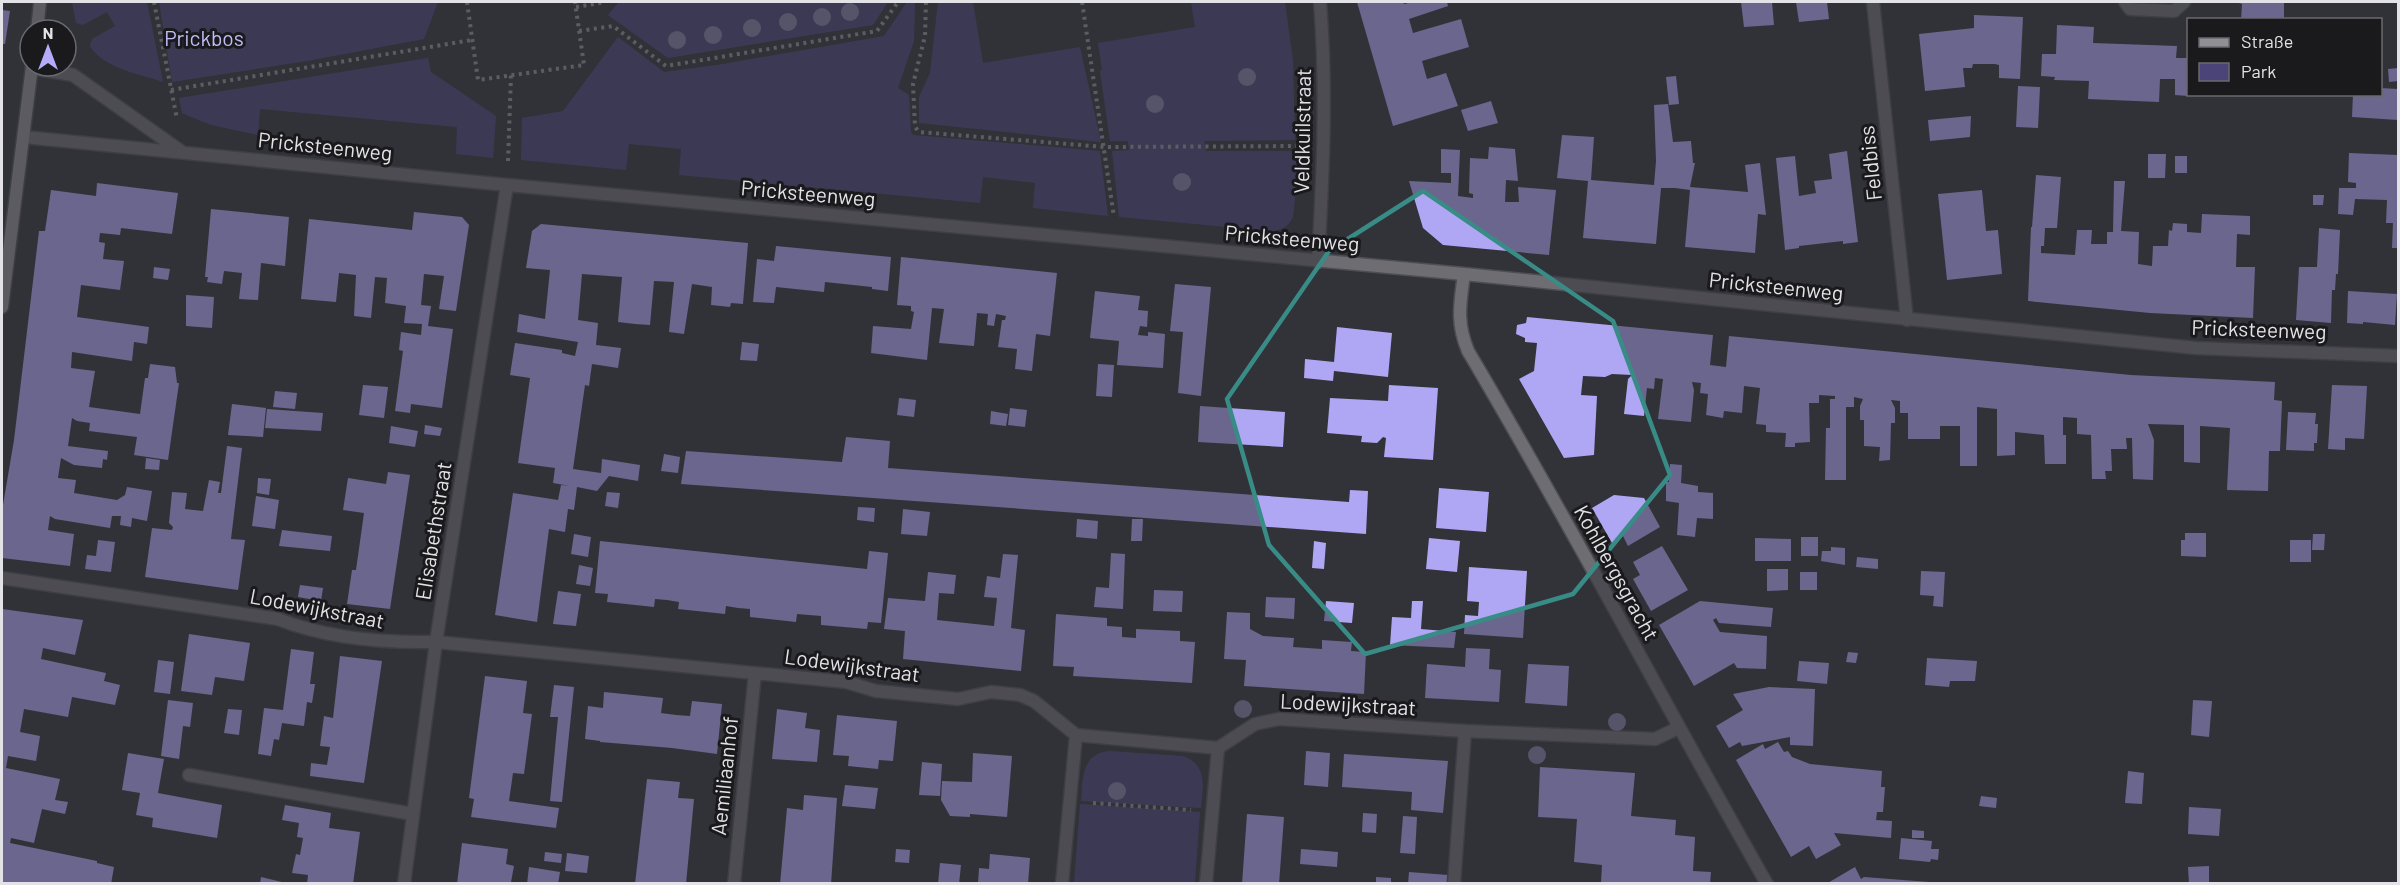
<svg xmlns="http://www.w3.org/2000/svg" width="2400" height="885" font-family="Barlow,sans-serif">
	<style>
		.green { fill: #4b4479 }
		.building { fill: #afa7f4 }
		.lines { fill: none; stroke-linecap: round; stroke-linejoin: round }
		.lane-casing { stroke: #4e4e55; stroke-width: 15 }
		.street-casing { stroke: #4e4e55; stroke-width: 15 }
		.secondary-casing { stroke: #4e4e55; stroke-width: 15 }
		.path { stroke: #909096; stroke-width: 4; stroke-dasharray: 3 4.5; stroke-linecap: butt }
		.lane { stroke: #6e6e72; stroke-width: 12 }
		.street { stroke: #6e6e72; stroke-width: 12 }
		.secondary { stroke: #908f95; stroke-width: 12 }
		.tree { fill: #817ea2 }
		.marked { fill: none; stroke: #398c86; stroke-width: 4.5; stroke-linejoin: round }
		.labels { text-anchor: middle; stroke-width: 6; stroke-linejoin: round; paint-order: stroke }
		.park-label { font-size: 21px; fill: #c1bcf8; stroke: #1a1a1d }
		.street-label { font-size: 21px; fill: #e2e2e7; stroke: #1a1a1d }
	</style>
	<rect width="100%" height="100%" fill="#323239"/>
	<!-- green -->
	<path class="green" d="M72,2H147L163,82C140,74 103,68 90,46L92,39L115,26L107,12L83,25L76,23Z
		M159,2H438L424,39L307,61L172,82Z
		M619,2H888L873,25L668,58L608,15Z
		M907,2H915L914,41L898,88L909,95L911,132L913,135L1100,151L1108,216L1033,208L1035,183L983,177L980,203L679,175L681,149L629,144L626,170L521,160L522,118L563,111L618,37L664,72L717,65L884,36Z
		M938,2H973L983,63L1080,47L1101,142L919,123V97L930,73Z
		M1191,2H1285L1293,61L1295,140L1204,141L1206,151H1294L1299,160L1293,217C1289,226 1281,231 1271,231L1119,217L1112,151L1129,150L1128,141H1110L1100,71L1102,70L1098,43L1195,27Z
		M428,58L431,72L496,116L493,158L456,154L457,127L260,109L258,135L211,125L182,113L179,98Z
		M1109,751L1182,756C1208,764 1203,786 1201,808L1081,801C1083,779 1081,754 1109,751Z
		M1080,804L1200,812L1195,883H1074Z"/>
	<!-- building -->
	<path class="building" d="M1357,2H1403L1404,4L1413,2H1447L1448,6L1409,19L1413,33L1461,19L1469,47L1422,61L1427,79L1446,73L1458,106L1393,126Z
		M1741,2H1772L1774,25L1744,27Z
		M1796,2H1827L1829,19L1799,22Z
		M2236,2H2284V18L2241,20L2242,4Z
		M2,10L10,11L5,44H2Z
		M1974,15L2023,17L2020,79L1999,78V65L1995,64H1973L1972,68H1963L1965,87L1925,91L1919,34L1974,28Z
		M2057,25L2094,27L2093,43L2177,46L2176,58H2188V96L2175,95V79H2160L2159,102L2088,99L2089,81L2054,80L2055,77L2041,76L2042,54H2056Z
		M2398,68V81L2389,82L2388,69Z
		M1676,76L1679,104L1669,105L1666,77Z
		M2018,86L2040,87L2038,128L2016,127Z
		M2380,88L2398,89V120L2352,117L2353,94H2380Z
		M1491,101L1498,123L1468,131L1461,110Z
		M1668,104L1673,142L1691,141L1693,163H1695L1690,187L1748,192L1745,165L1760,163L1766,215L1758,214L1755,253L1685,247L1690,190L1675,188H1661L1656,244L1583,238L1588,181L1557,178L1562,135L1594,137L1591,180L1654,185L1656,161L1654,105Z
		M1971,116L1970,137L1930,141L1928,120Z
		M1489,147L1515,149L1518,181L1506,180L1505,202H1519L1518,187L1556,190L1549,255L1443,245L1423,228L1409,181L1451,183V173H1441V149L1460,150L1458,196L1473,198V194L1469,193L1470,158L1488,159Z
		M1847,151L1858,242L1843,244V241L1799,246V248L1785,250L1776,158L1795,156L1799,196L1816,193L1814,181L1832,179L1829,154Z
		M2349,153L2398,155V248H2392L2393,223H2386L2387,200L2355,199L2353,215L2338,214L2339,188H2356V183L2348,182Z
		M2148,154H2166L2165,178H2148Z
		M2175,156H2187V173H2175Z
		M2036,175L2061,177L2057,228H2045L2044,246H2041V253L2075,255L2077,230H2092L2091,244H2107V232H2113L2114,181H2125L2121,231L2139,232L2138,264L2152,266L2153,246H2168L2169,230L2172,231L2173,223L2187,224V232L2201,233L2202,214L2250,216V235L2237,234L2236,267H2255L2253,318L2150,313L2028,301L2031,227H2032Z
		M97,183L178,193L172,234L121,228L120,235L100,233L99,242L105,243L103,259L124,261L120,290L81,285L77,317L149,327L147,344L134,342L132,361L72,352L71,368L95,371L89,407L140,414L145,378H148L150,364L175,367L177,383H179L168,460L134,455L137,437L89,431L90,423L77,421L72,418L68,446L108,451L107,460L103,459L102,468L74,465L61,458L58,478L76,480L74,493L117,500L125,495L127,487L152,491L147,521L132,518L131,527L120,525L121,516H112L110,528L55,519L50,516L48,530L74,534L70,566L2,558V511L14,440L39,231H45L51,190L96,196Z
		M1982,190L1986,231L1998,230L2002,274L1947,280L1938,194Z
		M2313,195H2324L2323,205H2313Z
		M211,209L289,217L285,266L261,263L258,300L239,299L242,273L224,271L222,284L207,282L208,277H205Z
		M414,212L462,217L469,225L456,311L439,309L444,276L424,274L421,305L431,306L428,326L453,329L442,408L411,404L410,413L395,411L403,351L399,350L401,332L421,335L422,324L404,323L406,306L385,303L387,278L375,277L371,318L354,316L356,275L339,273L336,302L301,299L309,219L412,230Z
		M541,224L748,243L743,304L731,303L730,307L711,305L712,287L692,284L684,334L669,332L674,282L654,281L650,325L635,324L618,322L622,277L582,274L578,320L598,323L596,345L621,348L618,368L592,364L589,386L585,385L573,469L601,473L602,459L640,465L638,481L609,476L597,491L577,487L574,510L568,509L565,532L549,529L537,622L495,615L513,493L558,500L561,485L570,486L553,483L555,468L518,463L530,378L510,375L515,343L562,350V353L575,356L578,342L517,332L519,314L545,319L550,270L526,268L532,231Z
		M2319,228L2340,230L2338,274H2336L2335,290H2332L2331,323L2296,320L2299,267H2317Z
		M776,246L891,257L888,291L872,289V287L825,282L824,292L776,287L774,303L753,302L757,259L774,261Z
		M901,257L1057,273L1050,336L1036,334L1032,371L1015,369L1017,349L998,347L1002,320H1005L1006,316L996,314L994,326L987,325L988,314L977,313L974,346L939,343L944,309L932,308L927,360L871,353L873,326L911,329L914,312L911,311V306L897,305Z
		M154,267L170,269L168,280L153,278Z
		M1175,284L1211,287L1201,396L1178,393L1183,332L1170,331Z
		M1095,291L1140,296L1138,310L1148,311L1147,327L1140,326L1138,335L1148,336V332L1165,334L1163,368L1117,365L1119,341L1090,338Z
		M2348,291L2397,294L2395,325L2363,322V324L2347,323Z
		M186,295L214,297L212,328L186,326Z
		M1527,317L1713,335L1710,365L1726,367L1729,336L2131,375L2275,382L2274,400L2282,401L2280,451H2269L2268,491L2227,490L2230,428L2200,426V463L2184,462V425L2148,424L2154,440L2153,480L2133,479L2132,438H2126L2127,449H2111L2112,471H2105L2106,479H2092L2091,435L2077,434V418L2063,417V435H2066V464H2045L2044,435L2015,432V455L1997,456V409L1977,407V466H1960V426H1940V439H1908V413H1900V401L1891,400L1895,408V423H1891L1890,460L1879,461L1880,447L1864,446V420H1860V406L1863,399L1854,397V407H1846V480H1825L1826,428H1830V399H1835V396L1819,395V403H1809L1810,442L1795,443V447H1785L1786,433L1766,432V425L1756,424L1760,388L1744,386L1742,413L1724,411L1723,418L1706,415L1708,394L1700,393L1701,383L1692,382L1694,390L1691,422L1658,419L1663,379L1655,378L1654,389L1647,388L1644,416L1624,414L1628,379L1632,375L1612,374L1605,377L1583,376L1581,395L1597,396L1594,455L1564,458L1519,379L1534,371L1537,343L1525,342V338L1516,334L1517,325L1526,323Z
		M1337,327L1392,333L1388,377L1334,371L1333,381L1304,378L1305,359L1334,362Z
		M742,342L759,344L757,361L740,360Z
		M1098,364L1114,365L1112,397L1096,396Z
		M363,385L388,387L384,418L359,415Z
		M1389,385L1438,388L1433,460L1384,457L1386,438L1383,437L1377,443L1361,442L1362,436L1327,433L1330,398L1388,401Z
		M2332,385L2367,386L2364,439L2345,438V450L2328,449Z
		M275,391L297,393L295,409L273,407Z
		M899,398L916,400L914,417L897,415Z
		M232,404L266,408L263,437L228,435Z
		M1200,406L1285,412L1283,447L1198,442Z
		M1010,408L1027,410L1025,427L1008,425Z
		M267,409L323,413L321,431L265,428Z
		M991,411L1008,414L1006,426L990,424Z
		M2288,412L2316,413L2315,424H2318L2317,443H2314V451L2286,450Z
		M425,425L442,428L440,436L424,434Z
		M391,426L418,431L415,447L389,443Z
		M846,437L890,441L888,468L1349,502L1350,490L1368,491L1366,534L681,484L686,451L842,462Z
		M227,446L242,448L231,539L245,540L238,590L145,577L152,528L172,530L173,527L169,523L172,492L187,493L185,509L203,511L209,480L220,482L218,493H221Z
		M664,454L680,457L678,473L661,471Z
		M146,458L160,460L159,470L145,469Z
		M1670,464L1682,465L1681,483L1698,486V492L1713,493V519L1697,518L1695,537L1677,535L1679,503L1666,501V482H1669Z
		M388,472L410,475L390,609L347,604L352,570H356L364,513L343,510L348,478L386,484Z
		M258,478L271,479L269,495L257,493Z
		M1439,488L1489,492L1486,532L1436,528Z
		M607,492L620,493L618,508L605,506Z
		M1614,495L1644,498L1660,527L1628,546L1623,536L1612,543L1592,508Z
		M256,496L279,500L275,529L252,526Z
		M858,507L875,508L874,522L857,520Z
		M903,509L930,512L927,536L901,534Z
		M1077,519L1098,521L1097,539L1076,537Z
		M1132,519H1143L1142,541H1131Z
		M282,530L332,536L330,551L279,546Z
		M2185,533H2206V557L2181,556V540H2185Z
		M574,534L591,537L588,557L571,554Z
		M2313,534H2325L2324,550H2312Z
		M1801,537H1818V556H1801Z
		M1429,538L1460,541L1457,572L1426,569Z
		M1755,538L1791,539V561H1755Z
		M98,540L115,542L111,572L85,569L87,555L96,556Z
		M2290,540H2311V562H2290Z
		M600,541L867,569L869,551L888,553L881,623L868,622L867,629L821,625V616L797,614L796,622L750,617V609L738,608L726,606L725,614L678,609L679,602L667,600L655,599L654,607L607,602L608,594L595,593Z
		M1314,541L1326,543L1324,569L1312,568Z
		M1662,546L1688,590L1651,611L1633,579L1640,575L1633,562Z
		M1831,547L1845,548V565L1821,561L1822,551H1831Z
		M1111,553L1125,554L1123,609L1094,607L1096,587L1109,588Z
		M1003,554L1018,555L1011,628L1025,630L1021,671L903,659L905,631L884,629L888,598L925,601L928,572L956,575L954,594L939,593L937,620L994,626L997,598L984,597L987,576L1000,578Z
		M1857,557L1878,559V569L1856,567Z
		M579,565L593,568L590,586L576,584Z
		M1469,567L1527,571L1523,638L1464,634L1465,615L1478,616L1479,602L1467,601Z
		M1767,569H1788V590L1767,591Z
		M1921,571L1945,572L1943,607L1933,606L1934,596L1920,595Z
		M1800,572H1817V590H1800Z
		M300,585L323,588L321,601L298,597Z
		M1154,590L1183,591L1182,612L1153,611Z
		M558,591L581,594L576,626L553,624Z
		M1266,597L1295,598L1294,619L1265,617Z
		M1326,601L1354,603L1352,623L1324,621Z
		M1412,601H1423L1421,629L1456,632L1454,648L1390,645L1392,617L1411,618Z
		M1700,601L1773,608L1771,627L1719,623L1716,618L1713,620L1720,632L1767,636L1766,669L1737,668L1734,663L1694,686L1659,625Z
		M2,609L83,620L75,655L43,648L41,659L106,673L104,681L120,685L115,705L72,697L68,717L24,709L20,732L40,736L36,761L8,756L6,768L60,779L55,800L68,802L65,814L42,809L34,843L11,838L10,843L97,861V863L114,867L111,884H2Z
		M1227,612L1250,613V629L1263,636L1294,638L1293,647L1322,649V640L1352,642L1351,651L1366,652L1364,694L1244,686L1246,660L1224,659Z
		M1056,614L1107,618V626L1122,627V637L1136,638V629L1180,631V641L1195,642L1192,683L1073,676L1074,667L1053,666Z
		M189,634L250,643L244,681L215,677L212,695L181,691Z
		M1466,648L1490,649L1489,669L1501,670L1499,702L1425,698L1427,664L1465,667Z
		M291,649L314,652L310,684H315L312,703L307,702L304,726L282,723L279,740L274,739L271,756L258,754L264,708L283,710Z
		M1848,652L1858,653L1856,663L1846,662Z
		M340,656L382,661L364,783L310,776L311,763L327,765L330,747L320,746L324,716L333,718Z
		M1927,658L1977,661L1975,681H1950L1949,687L1925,685Z
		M158,660L174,662L170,694L154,692Z
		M1799,661L1829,663L1827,684L1797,681Z
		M1528,664L1569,666L1567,706L1525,703Z
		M485,676L527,681L523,713L532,714L524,774L513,773L509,801L559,808L556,828L471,817L474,799L469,798Z
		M554,685L574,687L562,802L550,801L558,717H550Z
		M1769,687L1815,689L1813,746L1790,745V737L1742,746L1740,742L1729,748L1716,726L1743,710L1733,694Z
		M604,692L663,698L661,713L676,715L690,716L692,701L722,704L717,754L672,748L600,742V741L585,739L588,706L603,708Z
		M168,700L193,703L190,727L183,726L179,759L161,756Z
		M2193,700L2212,701L2209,737L2191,735Z
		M228,709L242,710L239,735L224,733Z
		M777,709L807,713L805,728L820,730L817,762L772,759Z
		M837,715L897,721L893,761L879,760L878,769L848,766L849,756L833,755Z
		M1778,742L1784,752L1788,751L1792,757L1810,764L1882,771L1881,787H1885L1883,812H1877L1876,820L1892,821L1891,838L1834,833L1841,845L1816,859L1809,846L1791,857L1736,760L1763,744L1765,749Z
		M1306,751L1330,753L1328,787L1304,785Z
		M128,753L164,759L158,793L222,805L217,838L152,827L153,818L136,815L140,793L122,790Z
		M973,753L1012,756L1007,817L970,814V817L950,816L941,800L942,781L972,782Z
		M1344,754L1448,761L1443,813L1411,810L1412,792L1342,787Z
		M922,762L942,764L940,796L919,795Z
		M1540,767L1635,773L1631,816L1676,820L1675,835L1695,837L1693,871L1711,872L1710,884L1601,882L1602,865L1574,862L1577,819L1538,817Z
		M2128,771L2144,773L2142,804L2125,803Z
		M647,779L680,782L678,798L694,799L686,884H635Z
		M845,785L878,788L875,809L842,806Z
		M804,795L837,798L831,884H780L787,808L803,810Z
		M1981,796L1997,798L1996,808L1979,806Z
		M285,805L331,813L329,828L360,832L353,884H307L308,875L292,873L296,854L300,855L303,838L297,837L299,823L282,820Z
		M2189,807L2221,809L2219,836L2188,834Z
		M1363,813L1377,814L1376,833L1362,832Z
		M1247,814L1284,817L1279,884H1242Z
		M1403,816L1417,817L1415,854L1400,853Z
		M1912,830L1924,831V838H1912Z
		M1901,838L1932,841L1931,849H1939L1938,860L1931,859L1930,862L1899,859Z
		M462,843L508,849L506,864L514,866L511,882L457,884Z
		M896,849L910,850L909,863L895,862Z
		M1301,849L1338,852L1337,867L1300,864Z
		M545,852L562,854L561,863L544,861Z
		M567,853L589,856L587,873L565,871Z
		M990,854L1030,858L1028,884H978L979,868L989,869Z
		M940,863L961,865L959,884H938Z
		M2209,866V884H2189L2188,867Z
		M529,867L560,872L558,884H527Z
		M1855,867L1861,879L1864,877L1929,882L1928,884H1826Z
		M1409,872L1448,875V884H1408Z
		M261,877L286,883V884H260Z
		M1376,877L1391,878V884H1376Z"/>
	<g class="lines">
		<defs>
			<path id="lane" d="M189,775L413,814
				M1454,884L1465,731"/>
			<path id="street" d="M1873,2L1907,320
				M2125,2L2130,9L2174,11L2184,2
				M32,68L73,75L182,152
				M24,137L507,185L1464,274L2196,348L2398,356
				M1318,262C1323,174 1327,89 1320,2
				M1464,274C1460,304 1456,322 1468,351C1572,526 1666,707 1767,884
				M2,578L278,619C328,639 383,643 436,642L846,682L876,691L958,699L991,692L1020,695L1034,701L1076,735L1218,748L1255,724L1279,719L1465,731L1655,739L1678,728
				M404,884L436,642L507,185
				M734,884L755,673
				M1062,884L1076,735
				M1206,884L1218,748"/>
			<path id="secondary" d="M37,30L40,2
				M2,307L32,66"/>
		</defs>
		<!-- lane casing -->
		<use href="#lane" class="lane-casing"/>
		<!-- street casing -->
		<use href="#street" class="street-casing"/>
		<!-- secondary casing -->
		<use href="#secondary" class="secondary-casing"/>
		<!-- path -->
		<path class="path" d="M154,2L177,119
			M467,2L478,80L584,65L575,2
			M926,2L925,36L913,84L915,127L919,132L1105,147L1300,146
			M1082,2L1114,217
			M576,7L605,2
			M579,31L613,26L666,66L877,31L898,2
			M171,90L472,40
			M508,161L511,75
			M1093,803L1191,810"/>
		<!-- lane -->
		<use href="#lane" class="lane"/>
		<!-- street -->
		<use href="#street" class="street"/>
		<!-- secondary -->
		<use href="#secondary" class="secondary"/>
	</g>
	<!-- trees -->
	<g class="tree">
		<circle cx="850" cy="12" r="9"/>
		<circle cx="822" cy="17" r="9"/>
		<circle cx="788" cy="22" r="9"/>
		<circle cx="752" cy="28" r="9"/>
		<circle cx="713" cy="35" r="9"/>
		<circle cx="677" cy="40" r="9"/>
		<circle cx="1247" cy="77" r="9"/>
		<circle cx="1155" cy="104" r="9"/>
		<circle cx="1182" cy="182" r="9"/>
		<circle cx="1243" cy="709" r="9"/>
		<circle cx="1617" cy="722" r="9"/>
		<circle cx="1537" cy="755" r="9"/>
		<circle cx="1117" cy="791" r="9"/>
	</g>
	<!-- marked area -->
	<path d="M0 0H2400V885H0ZM1423,191L1613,321L1670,475L1573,594L1365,654L1269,545L1227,399L1329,251Z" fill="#323239" fill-opacity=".55" fill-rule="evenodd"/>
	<path class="marked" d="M1423,191L1613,321L1670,475L1573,594L1365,654L1269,545L1227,399L1329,251Z"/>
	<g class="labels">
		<!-- park labels -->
		<g class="park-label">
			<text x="204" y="46">Prickbos</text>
		</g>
		<!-- street labels -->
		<g class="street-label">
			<text transform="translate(1303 131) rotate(-89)" y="7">Veldkuilstraat</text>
			<text transform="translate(325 147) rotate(6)" y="7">Pricksteenweg</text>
			<text transform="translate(1871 163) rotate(-96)" y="7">Feldbiss</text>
			<text transform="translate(808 194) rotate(5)" y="7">Pricksteenweg</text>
			<text transform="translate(1292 239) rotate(5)" y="7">Pricksteenweg</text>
			<text transform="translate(1776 287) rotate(6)" y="7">Pricksteenweg</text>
			<text transform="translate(2259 330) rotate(2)" y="7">Pricksteenweg</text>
			<text transform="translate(434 531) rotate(-81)" y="7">Elisabethstraat</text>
			<text transform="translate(1616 573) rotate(61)" y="7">Kohlbergsgracht</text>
			<text transform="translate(317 609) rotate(11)" y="7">Lodewijkstraat</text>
			<text transform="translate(852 666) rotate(8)" y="7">Lodewijkstraat</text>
			<text transform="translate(1348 705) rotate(3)" y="7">Lodewijkstraat</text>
			<text transform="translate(725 776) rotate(-84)" y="7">Aemiliaanhof</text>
		</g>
	</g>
	<!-- border -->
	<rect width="2400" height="885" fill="none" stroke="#e2e2e7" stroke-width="6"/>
	<!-- legend -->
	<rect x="2187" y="18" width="195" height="78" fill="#1a1a1d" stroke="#6a6a6e" stroke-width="1.5"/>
	<rect x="2199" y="38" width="30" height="9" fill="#908f95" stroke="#6a6a6e" stroke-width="1.5"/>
	<text x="2241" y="48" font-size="18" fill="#e2e2e7">Straße</text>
	<rect x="2199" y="63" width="30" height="18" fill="#4b4479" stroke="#6a6a6e" stroke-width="1.5"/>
	<text x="2241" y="78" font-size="18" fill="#e2e2e7">Park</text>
	<!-- north arrow -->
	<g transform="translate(48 48)"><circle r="28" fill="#1a1a1d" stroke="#6a6a6e" stroke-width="1.5"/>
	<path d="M0-4.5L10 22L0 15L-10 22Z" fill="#b4acf9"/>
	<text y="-9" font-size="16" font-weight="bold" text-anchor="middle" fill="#e2e2e7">N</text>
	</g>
</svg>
